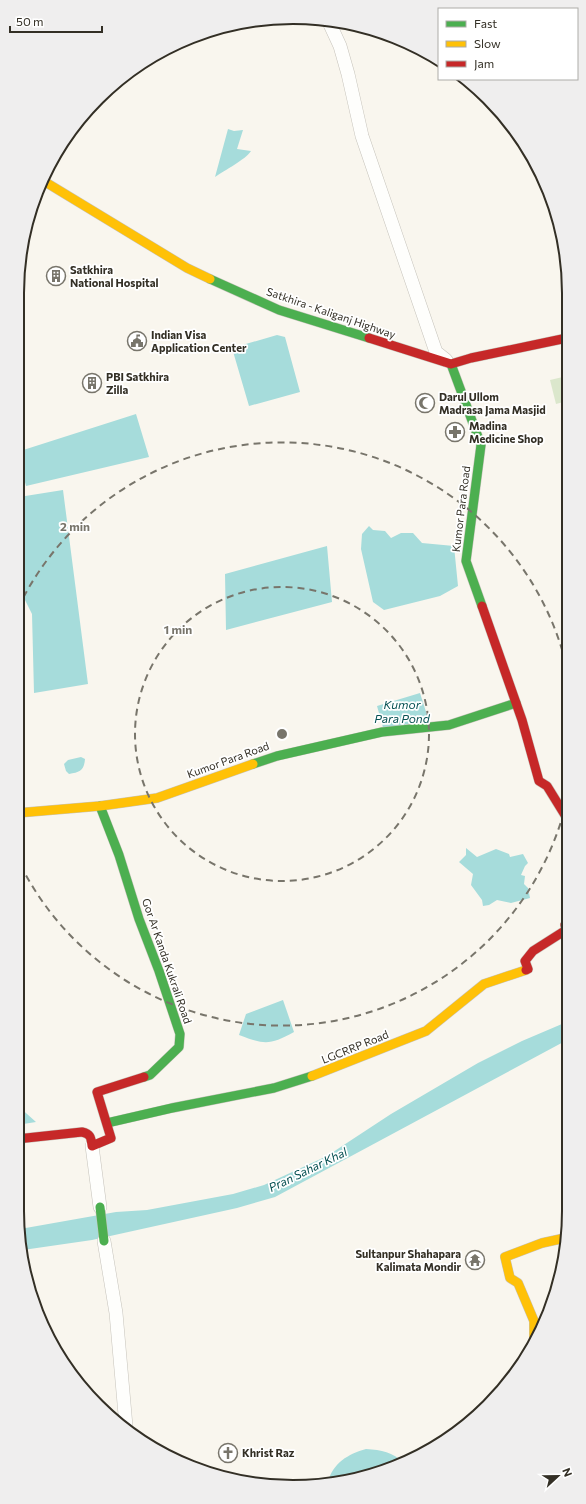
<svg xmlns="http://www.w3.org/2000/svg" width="586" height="1504" font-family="Commissioner,sans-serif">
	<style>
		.green { fill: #dbe7cc }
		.water { fill: #a6dcdb }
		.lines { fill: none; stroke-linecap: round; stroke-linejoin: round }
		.street-casing { stroke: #c6c3bb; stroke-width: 14 }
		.fast-casing { stroke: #c6c3bb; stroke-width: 10 }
		.slow-casing { stroke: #c6c3bb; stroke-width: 10 }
		.jam-casing { stroke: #c6c3bb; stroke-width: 10 }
		.street { stroke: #fefefc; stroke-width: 13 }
		.fast { stroke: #4caf50; stroke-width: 9 }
		.slow { stroke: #ffc107; stroke-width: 9 }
		.jam { stroke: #c62828; stroke-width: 9 }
		.ring { fill: none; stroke: #78756b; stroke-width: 2; stroke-dasharray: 7 5 }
		.labels { text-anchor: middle; stroke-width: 3.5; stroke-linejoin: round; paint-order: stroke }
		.poi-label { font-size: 11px; font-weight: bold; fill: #332f25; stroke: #fff; text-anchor: start }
		.street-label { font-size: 11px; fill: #332f25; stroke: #fff }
		.water-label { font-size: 12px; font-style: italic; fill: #065052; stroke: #fff }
		.rim { fill: none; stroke: #332f25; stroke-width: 2 }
		.centre { fill: #78756b; stroke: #fff; stroke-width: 2 }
		.ring-label { font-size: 12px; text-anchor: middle; font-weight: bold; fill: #78756b; stroke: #fff; stroke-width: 3.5; stroke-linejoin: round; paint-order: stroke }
	</style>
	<rect width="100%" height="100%" fill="#f9f6ee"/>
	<!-- green -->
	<path class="green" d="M567,376V401L556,404L550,380Z"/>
	<!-- water -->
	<path class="water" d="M228,129L234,131L243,130L237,149L251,151C245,160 225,170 215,177Z
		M277,335L285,337L300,392L249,406L232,348Z
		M136,414L149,457L26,486L17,452Z
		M63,490L88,684L34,693L32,614L19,588L17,558V501L19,497Z
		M369,526L373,530L385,531L391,538L401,533H413L422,543L454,546L458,586L440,596L384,610L373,602L361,549L362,534Z
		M327,546L332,602L226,630L225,574Z
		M420,693L428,718L384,731L377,706Z
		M81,757L85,759C84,771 80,772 69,774L66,771L64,764L68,760Z
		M466,848L477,857L496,849L509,854L510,857L523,854L528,863L525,866L521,875L525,876L524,884L528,888L530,898L511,903L497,900L489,905L483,906L482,900L471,885L473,874L459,862L466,855Z
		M283,1000L294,1032C270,1045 265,1045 239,1035L246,1014Z
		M569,1021V1039L275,1197L237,1208L92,1240L23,1250L20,1229L116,1212L147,1210L233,1194L264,1185L327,1156L391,1114L478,1063L522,1041Z
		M17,1105L36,1122L17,1125Z
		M366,1449C382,1450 392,1452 404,1463L399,1466L347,1482H328C333,1463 348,1454 366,1449Z"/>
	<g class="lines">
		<defs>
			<path id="street" d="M328,20L340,46L348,74L362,136L436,352L446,360
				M92,1146L100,1207
				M104,1241L116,1313L126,1426"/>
			<path id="fast" d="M210,279L279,310L369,338
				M451,364L481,445L466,561L482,606
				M253,764L277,756L382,732L449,725L516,703
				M100,806L119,855L139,919L159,971L180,1034L179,1047L150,1075L144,1077
				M107,1123L172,1108L274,1088L312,1076
				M100,1207L104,1241"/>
			<path id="slow" d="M42,180L187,268L210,279
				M17,813L100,806L157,798L253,764
				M312,1076L426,1031L484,984L526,970
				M534,1344V1321L518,1283L510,1278L505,1257L542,1243L565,1238"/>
			<path id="jam" d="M369,338L451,364L471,358L567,338
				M482,606L522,720L539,781L547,786L568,820
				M526,970L528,969L525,961L533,951L566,930L565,925L568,924
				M17,1139L82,1132C91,1134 91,1138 92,1146L111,1138L97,1092L144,1077"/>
		</defs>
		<!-- street casing -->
		<use href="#street" class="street-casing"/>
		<!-- fast casing -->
		<use href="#fast" class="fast-casing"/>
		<!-- slow casing -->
		<use href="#slow" class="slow-casing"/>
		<!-- jam casing -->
		<use href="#jam" class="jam-casing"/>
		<!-- street -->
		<use href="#street" class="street"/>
		<!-- fast -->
		<use href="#fast" class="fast"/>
		<!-- slow -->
		<use href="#slow" class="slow"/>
		<!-- jam -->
		<use href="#jam" class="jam"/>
	</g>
	<!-- distance rings -->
	<g class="ring">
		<circle cx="282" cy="734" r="147"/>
		<path d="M567 800A293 293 0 0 1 18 860M18 608A293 293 0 0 1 567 668"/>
	</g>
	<!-- icons -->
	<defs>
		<symbol id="building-ring" viewBox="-11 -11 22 22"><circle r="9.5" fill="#fff" stroke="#78756b" stroke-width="1.5"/><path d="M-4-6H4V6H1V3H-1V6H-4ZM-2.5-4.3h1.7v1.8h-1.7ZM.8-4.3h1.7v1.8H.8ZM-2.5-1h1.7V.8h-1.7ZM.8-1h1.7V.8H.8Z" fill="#78756b"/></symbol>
		<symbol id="civic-ring" viewBox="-11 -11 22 22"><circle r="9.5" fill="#fff" stroke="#78756b" stroke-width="1.5"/><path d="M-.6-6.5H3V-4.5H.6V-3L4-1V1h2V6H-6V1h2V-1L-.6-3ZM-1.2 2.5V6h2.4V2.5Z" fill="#78756b"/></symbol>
		<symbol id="mosque-ring" viewBox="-11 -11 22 22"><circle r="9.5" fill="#fff" stroke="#78756b" stroke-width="1.5"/><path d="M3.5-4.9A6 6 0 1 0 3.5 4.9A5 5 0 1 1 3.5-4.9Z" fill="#78756b"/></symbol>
		<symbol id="pharmacy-ring" viewBox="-11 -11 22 22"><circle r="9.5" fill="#fff" stroke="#78756b" stroke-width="1.5"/><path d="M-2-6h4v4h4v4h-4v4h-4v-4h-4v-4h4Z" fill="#78756b"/></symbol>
		<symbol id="temple-ring" viewBox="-11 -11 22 22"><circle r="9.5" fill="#fff" stroke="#78756b" stroke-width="1.5"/><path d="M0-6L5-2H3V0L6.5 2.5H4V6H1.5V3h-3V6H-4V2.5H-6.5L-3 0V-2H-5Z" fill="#78756b"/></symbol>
		<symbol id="church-ring" viewBox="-11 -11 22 22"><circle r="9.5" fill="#fff" stroke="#78756b" stroke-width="1.5"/><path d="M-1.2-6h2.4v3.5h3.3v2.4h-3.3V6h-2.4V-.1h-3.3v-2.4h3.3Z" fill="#78756b"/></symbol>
	</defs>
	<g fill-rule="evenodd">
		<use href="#building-ring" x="45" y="265" width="22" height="22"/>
		<use href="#civic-ring" x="126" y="330" width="22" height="22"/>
		<use href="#building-ring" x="81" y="372" width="22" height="22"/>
		<use href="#mosque-ring" x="414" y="392" width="22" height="22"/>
		<use href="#pharmacy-ring" x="444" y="421" width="22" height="22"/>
		<use href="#temple-ring" x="464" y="1249" width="22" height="22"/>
		<use href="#church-ring" x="217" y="1442" width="22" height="22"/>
	</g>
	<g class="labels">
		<!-- poi labels -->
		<g class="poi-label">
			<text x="70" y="274">Satkhira<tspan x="70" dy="13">National Hospital</tspan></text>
			<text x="151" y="339">Indian Visa<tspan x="151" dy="13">Application Center</tspan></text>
			<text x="106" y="381">PBI Satkhira<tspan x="106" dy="13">Zilla</tspan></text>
			<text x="439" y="401">Darul Ullom<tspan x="439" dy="13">Madrasa Jama Masjid</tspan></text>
			<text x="469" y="430">Madina<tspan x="469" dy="13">Medicine Shop</tspan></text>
			<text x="461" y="1258" text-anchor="end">Sultanpur Shahapara<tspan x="461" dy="13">Kalimata Mondir</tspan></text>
			<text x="242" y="1457">Khrist Raz</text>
		</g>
		<!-- street labels -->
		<g class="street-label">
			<text transform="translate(331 313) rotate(19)" y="4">Satkhira - Kaliganj Highway</text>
			<text transform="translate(461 509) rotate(-83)" y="4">Kumor Para Road</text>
			<text transform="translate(228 760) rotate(-20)" y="4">Kumor Para Road</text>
			<text transform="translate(167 961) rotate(71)" y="4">Gor Ar Kanda Kukrali Road</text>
			<text transform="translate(355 1047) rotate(-22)" y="4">LGCRRP Road</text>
		</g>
		<!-- water labels -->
		<g class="water-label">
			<text x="402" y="709">Kumor<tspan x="402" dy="14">Para Pond</tspan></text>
			<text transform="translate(308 1170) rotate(-26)" y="4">Pran Sahar Khal</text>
		</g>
	</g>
	<!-- crop -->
	<path d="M0 0H586V1504H0ZM293 24H293A269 269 0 0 1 562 293V1211A269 269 0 0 1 293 1480H293A269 269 0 0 1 24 1211V293A269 269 0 0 1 293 24Z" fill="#efeeee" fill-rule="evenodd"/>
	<path class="rim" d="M293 24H293A269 269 0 0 1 562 293V1211A269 269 0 0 1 293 1480H293A269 269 0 0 1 24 1211V293A269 269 0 0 1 293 24Z"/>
	<circle cx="282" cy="734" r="6" class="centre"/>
	<g class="ring-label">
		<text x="75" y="531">2 min</text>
		<text x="178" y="634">1 min</text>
	</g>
	<!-- legend -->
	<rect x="438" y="8" width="140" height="72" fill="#ffffff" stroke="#adaca8"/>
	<rect x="446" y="21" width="20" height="6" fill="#4caf50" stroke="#adaca8"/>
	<text x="474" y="28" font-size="12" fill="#332f25">Fast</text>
	<rect x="446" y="41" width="20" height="6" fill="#ffc107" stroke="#adaca8"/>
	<text x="474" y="48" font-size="12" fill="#332f25">Slow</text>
	<rect x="446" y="61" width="20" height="6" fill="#c62828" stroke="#adaca8"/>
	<text x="474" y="68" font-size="12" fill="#332f25">Jam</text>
	<!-- north arrow -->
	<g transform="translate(558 1476) rotate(68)" stroke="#ffffff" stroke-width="3" paint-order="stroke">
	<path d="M0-3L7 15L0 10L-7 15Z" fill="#332f25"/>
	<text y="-6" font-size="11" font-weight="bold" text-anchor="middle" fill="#332f25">N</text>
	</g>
	<!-- scale -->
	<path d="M10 26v6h92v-6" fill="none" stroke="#332f25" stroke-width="2"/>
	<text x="16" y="26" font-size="12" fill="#332f25" stroke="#ffffff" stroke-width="3" paint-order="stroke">50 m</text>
</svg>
